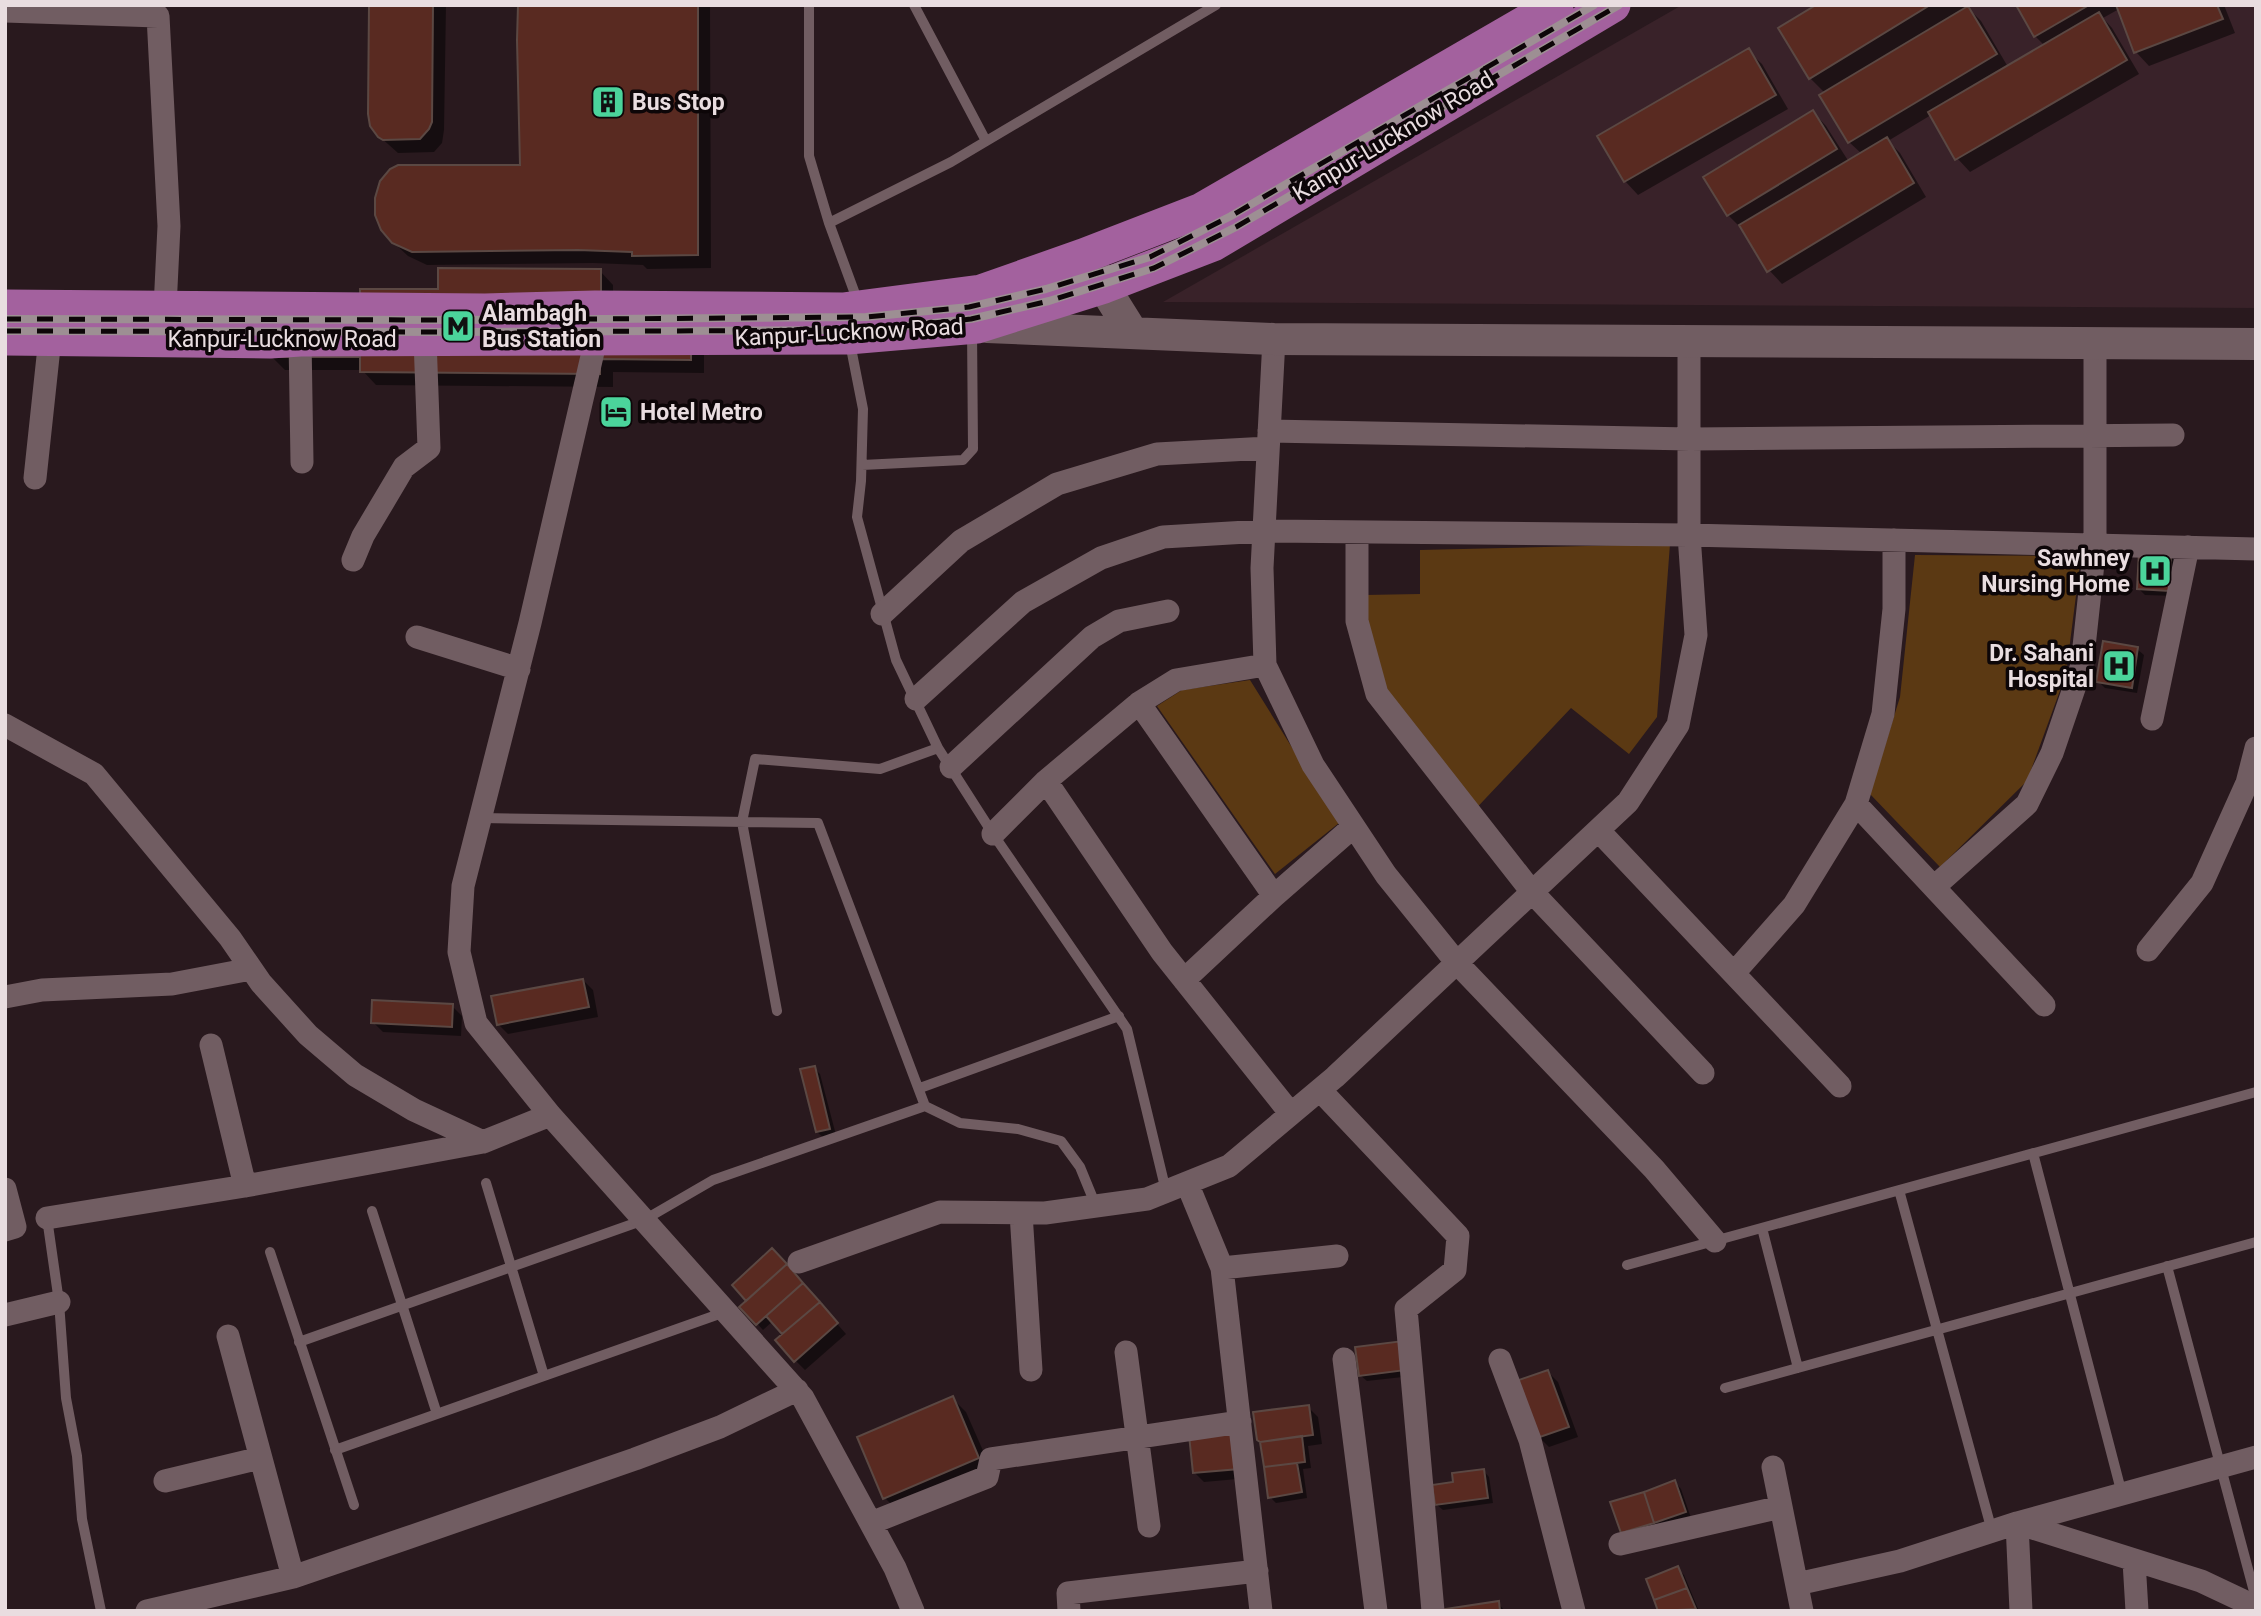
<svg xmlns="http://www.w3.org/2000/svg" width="2261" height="1616" font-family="Roboto,sans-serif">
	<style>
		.built { fill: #392229 }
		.green { fill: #5b3913 }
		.shadow { fill: #0007 }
		.building { fill: #592a21; stroke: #5b4843; stroke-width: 2 }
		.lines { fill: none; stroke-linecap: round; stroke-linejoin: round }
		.lane { stroke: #715d62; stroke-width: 10 }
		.street { stroke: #715d62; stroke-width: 23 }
		.secondary { stroke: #715d62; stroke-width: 32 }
		.primary { stroke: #a3619e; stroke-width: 35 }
		.rail-casing { stroke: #9d8f93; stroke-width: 8 }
		.rail { stroke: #0d0608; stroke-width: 5; stroke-dasharray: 16; stroke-linecap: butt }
		.labels { text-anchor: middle; stroke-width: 7; stroke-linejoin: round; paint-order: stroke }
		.poi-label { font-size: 23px; font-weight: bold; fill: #e9dde0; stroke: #0d0608; text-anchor: start }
		.street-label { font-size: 23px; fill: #e9dde0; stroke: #0d0608 }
	</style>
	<rect width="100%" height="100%" fill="#29191e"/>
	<!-- built -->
	<path class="built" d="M1682,5H2256V308L1163,302Z"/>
	<!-- green -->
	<path class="green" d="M1670,544L1657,717L1629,754L1571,708L1468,817L1366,662L1364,595L1420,594V550Z
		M1915,555L2081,556L2066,674L2027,781L1940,867L1870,794L1900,697Z
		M1250,680L1339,823L1275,874L1157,706L1182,690Z"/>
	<!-- shadow -->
	<path class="shadow" d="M371,5H446L444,130L442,143L434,152L398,153L379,136Z
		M520,5H710L711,268L647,269L643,265L593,263L427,265L408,256L393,242L522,167Z
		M1820,5H1965L1981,21L2008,67L2045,46L2035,36L2018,5H2224L2235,33L2149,66L2136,52L2119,9L2103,18L2112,28L2139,74L1970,172L1957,158L1931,115L1888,141L1900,153L1926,197L1782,284L1769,270L1741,228L1728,215L1813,112L1826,126L1849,162L1862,154L1849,142L1821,95L1825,93L1810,78Z
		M1748,51L1762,64L1788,109L1638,195L1625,181Z
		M600,271L613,285V301L704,315V373L613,372V387L376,385L362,370H285L271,356L439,291Z
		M2170,555L2176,562L2175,596L2145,595L2139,589Z
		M2137,649L2144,655L2137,693L2105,688L2098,681Z
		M583,980L593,990L598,1017L508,1034L498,1024Z
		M452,1006L462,1016L461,1036L383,1032L373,1022Z
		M814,1068L820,1074L836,1135L824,1138L817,1132Z
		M779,1257L846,1334L805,1370L795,1360L785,1334L773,1321L763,1330L742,1307L748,1301Z
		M1357,1348L1412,1376L1367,1381L1360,1375Z
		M1548,1372L1558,1382L1578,1437L1549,1447L1539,1437Z
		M952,1398L966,1412L992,1471L898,1511L885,1498Z
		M1308,1407L1318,1417L1322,1444L1308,1446L1311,1468L1303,1469L1307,1498L1276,1503L1270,1497L1262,1442Z
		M1191,1437L1249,1478L1204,1482L1194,1472Z
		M1483,1470L1489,1477L1493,1503L1443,1510L1436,1504L1455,1484Z
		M1675,1482L1681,1489L1691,1518L1622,1533Z
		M1677,1568L1684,1575L1699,1611H1661Z
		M1498,1603L1505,1611H1444Z"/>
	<!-- building -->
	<path class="building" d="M369,5H433L432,122L429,129L420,139L383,140L378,137L370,126L368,114Z
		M518,5H698V255L632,256V252L578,250L412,252L392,243L381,230L375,215V198L380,181L390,169L398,165H520L517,40Z
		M1816,5H1930L1809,79L1778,28Z
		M2016,5H2089L2034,37Z
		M2116,5H2217L2223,19L2134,53Z
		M1968,6L1997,54L1848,143L1819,95Z
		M2099,12L2127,60L1955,160L1928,112Z
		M1749,48L1776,95L1624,182L1597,136Z
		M1813,110L1837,149L1727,216L1703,177Z
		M1887,137L1914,183L1767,272L1739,225Z
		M438,268L601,269V299L691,300V360L600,359V374L360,372V357H270L360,297V289H438Z
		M2139,552L2171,554L2169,591L2137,589Z
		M2103,641L2138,647L2132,688L2096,682Z
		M583,979L589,1007L497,1025L491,996Z
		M372,1000L453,1004L452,1027L371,1023Z
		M815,1066L830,1129L816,1132L800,1069Z
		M772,1248L787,1264L746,1301L732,1285Z
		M787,1264L803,1283L756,1325L739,1307Z
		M803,1283L820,1302L782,1334L766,1316Z
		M820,1302L838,1323L794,1362L775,1340Z
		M1403,1341L1406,1370L1359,1376L1355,1347Z
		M1548,1370L1569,1427L1537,1438L1516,1381Z
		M953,1396L979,1458L883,1499L857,1437Z
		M1309,1405L1313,1435L1260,1442L1257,1440L1253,1412Z
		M1236,1432L1239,1469L1193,1473L1189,1435Z
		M1302,1436L1305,1462L1264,1467L1260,1442Z
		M1297,1463L1302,1492L1268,1498L1264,1467Z
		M1484,1469L1488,1498L1435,1505L1432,1485L1453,1482L1452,1473Z
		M1675,1480L1686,1512L1654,1523L1644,1492Z
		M1644,1492L1654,1523L1621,1533L1610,1502Z
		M1678,1566L1687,1588L1654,1600L1646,1579Z
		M1687,1588L1696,1609L1658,1611L1654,1600Z
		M1499,1601L1500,1611L1439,1610Z"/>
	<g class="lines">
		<!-- lane -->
		<path class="lane" d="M809,5V156L829,223L858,302
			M914,5L986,141
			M829,223L951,162L1216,5
			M850,343L863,409L861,481L857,517L896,660L938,748L993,834L1127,1029L1166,1191
			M862,465L963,460L973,449L972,329
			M481,818L818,823L925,1106
			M777,1011L742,822L755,759L880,769L938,748
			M920,1088L1119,1016
			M2033,1153L2122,1494
			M486,1183L544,1376
			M1899,1190L1992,1531
			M372,1211L437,1414
			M47,1218L59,1302L66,1398L77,1456L82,1519L101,1611
			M1762,1228L1798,1368
			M270,1252L354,1505
			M1627,1265L2256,1092
			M2167,1266L2256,1599
			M299,1342L644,1220L713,1180L925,1106L960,1123L1018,1129L1061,1141L1080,1167L1096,1206
			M1725,1388L2256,1242
			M335,1450L725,1312"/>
		<!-- street -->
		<path class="street" d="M5,11L158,16L169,226L165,308
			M300,339L302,462
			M596,339L530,623L463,886L459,952L476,1023L550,1115L803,1398L895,1568L913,1611
			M1274,339L1262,568L1265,665L1313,765L1386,875L1457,963L1654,1169L1715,1241
			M1269,431L1690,439L2173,435
			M35,478L50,338
			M1357,532V621L1377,694L1532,892L1703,1073
			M353,560L363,536L404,467L429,448L425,339
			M882,614L961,541L1057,484L1157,454L1268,448
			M417,637L519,669
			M916,699L1023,602L1101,558L1163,537L1264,531L1689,535L2256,549
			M1139,703L1274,896
			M2152,719L2188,547
			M5,725L94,774L230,938L261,983L308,1035L355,1075L414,1110L483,1142L550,1115
			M951,767L1092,637L1119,621L1168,611
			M1046,781L1162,952L1291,1114
			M1856,804L2044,1005
			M1598,830L1840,1086
			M993,834L1046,781L1139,703L1176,680L1265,665
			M1934,887L2027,804L2052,753L2082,665L2095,545V345
			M2148,950L2202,883L2247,783L2256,748
			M1734,973L1794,905L1856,804L1883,714L1894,609V540
			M1184,980L1274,896L1353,827
			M5,997L42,990L172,984L251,969
			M211,1045L245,1186
			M1320,1090L1458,1236L1455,1270L1406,1309L1433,1611
			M1187,1183L1222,1268L1261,1611
			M5,1189L15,1227L5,1230
			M1021,1213L1031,1370
			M47,1218L245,1186L483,1142
			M799,1262L940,1212L1045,1213L1147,1199L1229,1166L1335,1077L1628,802L1678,725L1696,635L1689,535V341
			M1222,1268L1337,1256
			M5,1315L59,1302
			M228,1336L293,1577
			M1126,1352L1149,1526
			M1344,1359L1376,1611
			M1500,1360L1530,1440L1574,1611
			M1773,1467L1802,1611
			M165,1481L260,1458
			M871,1523L987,1477L991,1459L1240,1422
			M1620,1544L1781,1507
			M2134,1561L2137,1611
			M1797,1584L1900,1561L2017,1523L2256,1457
			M147,1611L293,1577L404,1539L635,1459L720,1427L797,1390
			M1069,1611L1068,1593L1257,1571
			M2021,1611L2017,1523L2201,1581L2256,1607"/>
		<!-- secondary -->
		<path class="secondary" d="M1090,265L1132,332
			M987,327L1274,339L2256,344"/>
		<!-- primary -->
		<path class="primary" d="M5,307L485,311L595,308L843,310L981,292L1083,256L1202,210L1556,5
			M5,338L270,341L300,339L848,337L977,326L1104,286L1213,244L1613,5"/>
		<defs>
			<path id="rail" d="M5,319L458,320L866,317L969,307L1046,289L1150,257L1231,216L1594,5
				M5,331L458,332L867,330L971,319L1049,301L1154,268L1236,227L1619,5"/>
		</defs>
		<!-- rail casing -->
		<use href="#rail" class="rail-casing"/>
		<!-- rail -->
		<use href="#rail" class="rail"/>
	</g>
	<!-- icons -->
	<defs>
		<symbol id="building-square" viewBox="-11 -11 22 22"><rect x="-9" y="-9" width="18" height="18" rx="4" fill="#4bd49b" stroke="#0d0608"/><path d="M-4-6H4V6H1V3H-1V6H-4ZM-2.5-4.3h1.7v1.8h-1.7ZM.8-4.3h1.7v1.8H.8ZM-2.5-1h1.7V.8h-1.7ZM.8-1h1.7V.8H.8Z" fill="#111"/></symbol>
		<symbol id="metro-square" viewBox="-11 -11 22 22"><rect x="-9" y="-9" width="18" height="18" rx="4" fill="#4bd49b" stroke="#0d0608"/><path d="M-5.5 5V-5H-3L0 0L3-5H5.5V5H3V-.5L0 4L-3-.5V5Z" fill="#111"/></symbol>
		<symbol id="hotel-square" viewBox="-11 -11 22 22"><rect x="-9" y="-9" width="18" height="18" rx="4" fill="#4bd49b" stroke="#0d0608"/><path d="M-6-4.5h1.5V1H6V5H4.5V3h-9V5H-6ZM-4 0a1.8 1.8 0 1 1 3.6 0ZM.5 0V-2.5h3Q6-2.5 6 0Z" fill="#111"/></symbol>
		<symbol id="hospital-square" viewBox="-11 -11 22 22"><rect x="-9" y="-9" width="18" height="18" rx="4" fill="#4bd49b" stroke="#0d0608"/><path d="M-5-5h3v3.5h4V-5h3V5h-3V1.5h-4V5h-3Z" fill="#111"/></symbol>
	</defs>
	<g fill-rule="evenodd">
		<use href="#building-square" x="589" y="83" width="38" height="38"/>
		<use href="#metro-square" x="439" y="307" width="38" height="38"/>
		<use href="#hotel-square" x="597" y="393" width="38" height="38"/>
		<use href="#hospital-square" x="2136" y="552" width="38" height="38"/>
		<use href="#hospital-square" x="2100" y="647" width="38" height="38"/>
	</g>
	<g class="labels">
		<!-- poi labels -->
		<g class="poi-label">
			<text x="632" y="110">Bus Stop</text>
			<text x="482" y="321">Alambagh<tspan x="482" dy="26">Bus Station</tspan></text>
			<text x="640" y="420">Hotel Metro</text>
			<text x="2130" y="566" text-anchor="end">Sawhney<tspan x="2130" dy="26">Nursing Home</tspan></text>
			<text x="2094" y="661" text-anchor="end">Dr. Sahani<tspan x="2094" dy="26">Hospital</tspan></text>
		</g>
		<!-- street labels -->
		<g class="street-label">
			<text transform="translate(1393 136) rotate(-31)" y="8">Kanpur-Lucknow Road</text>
			<text transform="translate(849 332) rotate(-3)" y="8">Kanpur-Lucknow Road</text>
			<text x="282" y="347">Kanpur-Lucknow Road</text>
		</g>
	</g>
	<!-- border -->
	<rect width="2261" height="1616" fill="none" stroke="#e9dde0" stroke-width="14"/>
</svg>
